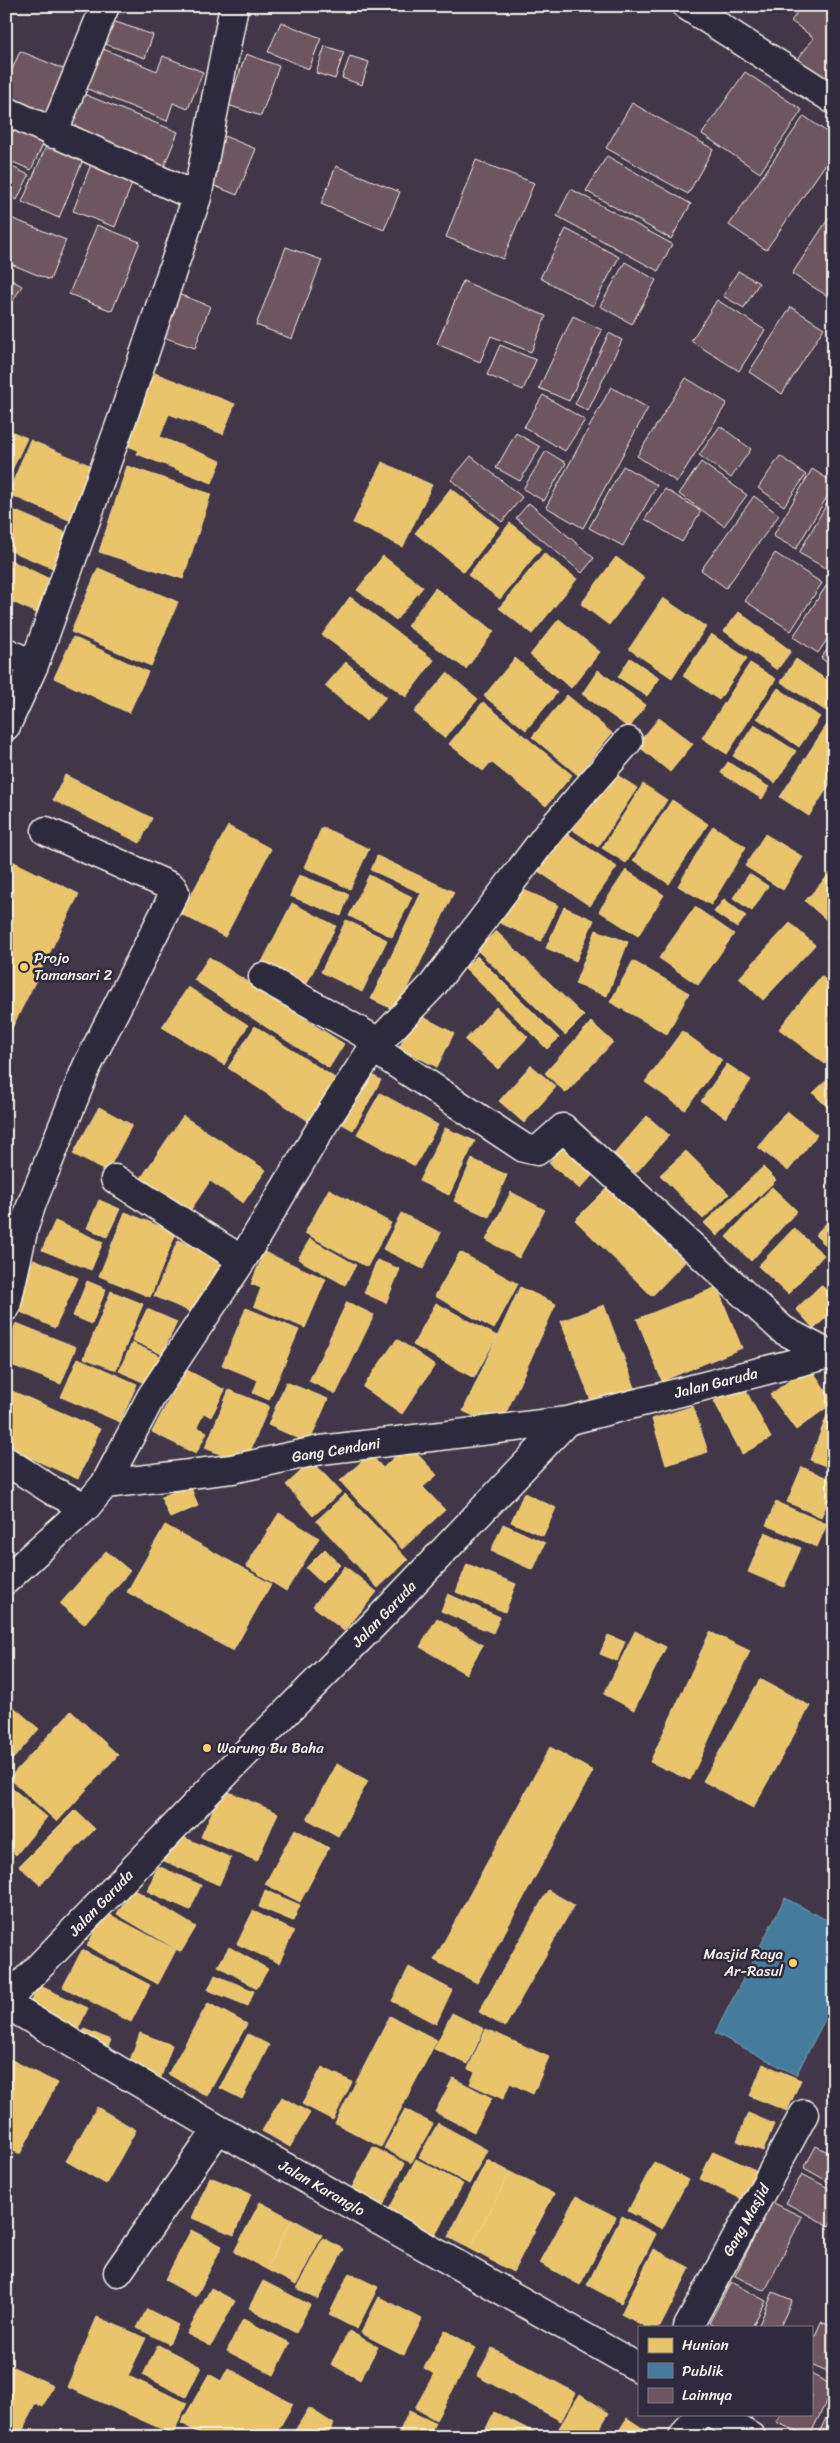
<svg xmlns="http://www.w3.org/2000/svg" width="840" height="2443" font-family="Sriracha,sans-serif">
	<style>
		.homes { fill: #e9c46a; stroke: #ecd290 }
		.public { fill: #457b9d; stroke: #7a9eb4 }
		.building { fill: #6e5661; stroke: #f4f1e8 }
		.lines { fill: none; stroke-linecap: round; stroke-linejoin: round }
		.minor-casing { stroke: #f4f1e8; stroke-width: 31 }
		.minor { stroke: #2f2a3d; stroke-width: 28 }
		.poi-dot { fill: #ffd166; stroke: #2f2a3d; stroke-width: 2 }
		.labels { text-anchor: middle; stroke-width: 5; stroke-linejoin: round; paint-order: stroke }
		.poi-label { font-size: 15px; fill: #f4f1e8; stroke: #2f2a3d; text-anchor: start }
		.street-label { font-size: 15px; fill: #f4f1e8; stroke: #2f2a3d }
	</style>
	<rect width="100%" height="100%" fill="#423748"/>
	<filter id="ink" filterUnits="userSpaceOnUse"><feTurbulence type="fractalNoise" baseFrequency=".02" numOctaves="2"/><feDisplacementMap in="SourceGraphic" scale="10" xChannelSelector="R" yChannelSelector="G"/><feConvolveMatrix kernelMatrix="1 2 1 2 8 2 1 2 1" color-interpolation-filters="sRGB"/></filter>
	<g filter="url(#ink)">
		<!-- homes -->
		<path class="homes" d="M152,372L235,404L223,434L169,414L160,437L221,461L212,483L137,454L138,450L125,445Z
			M6,429L27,438L6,483Z
			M30,440L99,469L76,523L8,494Z
			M382,462L432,485L403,547L353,523Z
			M127,466L211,494L183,579L99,552Z
			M451,488L499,527L464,572L415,533Z
			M6,507L74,536L60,571L6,549Z
			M510,523L541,548L500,599L468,575Z
			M544,553L577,579L532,634L499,608Z
			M383,556L423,587L396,620L357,590Z
			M616,557L644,578L609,625L581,604Z
			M6,558L56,582L41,615L6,599Z
			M98,568L178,602L151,666L71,632Z
			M435,588L494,631L466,669L407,626Z
			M350,597L434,660L406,697L322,635Z
			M663,598L706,627L672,678L629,649Z
			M739,612L791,651L777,670L724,631Z
			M559,619L600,652L571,688L530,655Z
			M711,634L747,658L719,700L683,676Z
			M73,637L148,672L129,713L54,678Z
			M515,658L557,693L526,730L484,696Z
			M630,658L660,678L647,696L618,677Z
			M796,659L834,685V716L781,682Z
			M346,662L386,697L366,721L325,686Z
			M750,663L776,679L727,754L702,738Z
			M598,670L646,705L629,728L582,694Z
			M447,673L478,699L444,738L414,712Z
			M778,688L820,717L799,747L757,718Z
			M567,695L612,733L578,775L532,737Z
			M483,702L572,775L546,806L491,762L483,771L449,744Z
			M659,718L693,744L670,772L637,745Z
			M828,723L834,727V778L809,816L780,797Z
			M754,725L796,751L775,783L733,756Z
			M728,762L769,787L762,799L721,773Z
			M608,769L637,788L598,847L570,828Z
			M65,775L152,818L140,843L53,800Z
			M643,784L667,800L626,863L602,848Z
			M672,800L708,824L669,884L633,860Z
			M228,826L271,849L225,937L181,914Z
			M713,826L746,847L711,905L678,886Z
			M322,827L369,849L350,889L304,867Z
			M562,830L617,867L590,906L535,869Z
			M765,834L803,857L783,890L745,866Z
			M377,856L454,892L397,1011L371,999L421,893L371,870Z
			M6,858L79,894L6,1040Z
			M834,869V922L831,924L805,901Z
			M626,870L664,895L638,936L599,911Z
			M749,874L768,886L752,911L733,898Z
			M299,875L349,894L341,916L290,896Z
			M369,875L412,897L392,937L349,916Z
			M517,887L558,905L541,941L500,923Z
			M724,899L746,916L737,928L714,912Z
			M292,903L336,926L306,985L262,962Z
			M564,907L594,920L576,961L546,948Z
			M695,907L734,934L698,985L659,958Z
			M346,920L387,940L362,992L321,972Z
			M790,923L815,945L763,1000L739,978Z
			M834,928V943L826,937Z
			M596,930L628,942L607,996L575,984Z
			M496,931L584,1016L565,1035L477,950Z
			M477,956L559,1038L547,1049L465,968Z
			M209,957L344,1044L329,1068L194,980Z
			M633,961L689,993L667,1034L610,1002Z
			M821,976L834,986V1052L825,1064L779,1029Z
			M188,987L248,1025L224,1065L162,1027Z
			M496,1007L528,1037L498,1069L465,1040Z
			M417,1014L454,1033L437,1067L399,1048Z
			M591,1022L613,1042L566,1093L545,1073Z
			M255,1026L338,1080L310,1122L228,1068Z
			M682,1031L722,1060L685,1110L645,1082Z
			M727,1064L751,1080L726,1118L701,1101Z
			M531,1065L556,1087L524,1123L499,1101Z
			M361,1069L381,1080L353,1130L333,1119Z
			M834,1073V1114L813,1093Z
			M380,1093L438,1125L415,1166L357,1134Z
			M99,1107L132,1125L107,1172L73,1154Z
			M787,1111L817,1135L788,1171L758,1147Z
			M183,1116L266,1170L243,1203L210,1181L188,1214L139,1181Z
			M647,1116L669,1135L636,1173L614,1154Z
			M445,1128L475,1141L449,1195L419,1181Z
			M566,1142L598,1169L580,1189L549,1163Z
			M686,1151L729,1194L703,1219L660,1175Z
			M472,1159L507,1175L489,1217L454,1201Z
			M763,1167L776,1180L717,1236L704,1223Z
			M608,1187L685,1262L652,1296L575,1220Z
			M772,1187L797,1211L751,1261L726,1237Z
			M329,1189L391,1223L367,1267L305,1233Z
			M511,1192L545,1210L519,1258L486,1240Z
			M99,1200L120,1209L107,1237L87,1228Z
			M125,1212L176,1233L150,1297L99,1276Z
			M401,1213L441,1233L423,1269L383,1249Z
			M834,1215V1253L815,1235Z
			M55,1221L103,1242L91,1270L42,1250Z
			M794,1228L824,1255L788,1294L758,1266Z
			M310,1239L356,1265L345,1285L298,1259Z
			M178,1240L224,1260L200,1316L154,1296Z
			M264,1252L326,1279L305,1328L254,1306L261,1288L251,1284Z
			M460,1252L518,1284L494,1329L435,1296Z
			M34,1259L78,1278L55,1328L12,1308Z
			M377,1260L400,1269L386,1303L364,1293Z
			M87,1281L106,1289L92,1324L73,1316Z
			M821,1285L834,1297V1310L814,1329L796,1309Z
			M520,1287L556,1304L499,1428L463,1411Z
			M717,1287L742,1348L662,1381L637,1319Z
			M111,1291L143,1304L116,1370L84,1358Z
			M347,1302L374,1315L336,1394L309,1381Z
			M436,1303L497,1336L474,1378L413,1345Z
			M604,1305L637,1393L594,1409L561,1321Z
			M246,1308L299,1330L269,1400L253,1393L258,1380L222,1365Z
			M147,1309L177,1322L162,1354L132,1340Z
			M16,1323L76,1347L61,1384L6,1363V1346Z
			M397,1339L435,1365L402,1414L363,1387Z
			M132,1343L160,1356L147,1384L119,1371Z
			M78,1358L137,1384L120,1422L61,1397Z
			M809,1366L834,1402L796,1430L770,1395Z
			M185,1369L225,1390L211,1417L204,1413L197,1427L207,1432L196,1454L152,1432Z
			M286,1382L328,1399L309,1443L268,1425Z
			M743,1385L771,1438L742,1454L714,1401Z
			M229,1390L269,1406L249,1454L240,1450L235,1460L205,1448Z
			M12,1391L100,1429L78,1479L8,1448L13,1435L6,1431V1404Z
			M693,1406L708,1452L666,1465L652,1419Z
			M827,1415L834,1417V1469L810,1460Z
			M408,1444L437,1475L423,1487L445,1510L402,1549L340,1481L370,1454L383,1468Z
			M312,1461L341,1492L313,1516L286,1485Z
			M802,1467L834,1481V1488L821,1517L787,1502Z
			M190,1485L198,1506L170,1518L161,1497Z
			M524,1493L556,1508L543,1536L511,1522Z
			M345,1494L408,1560L378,1588L316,1521Z
			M776,1502L827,1524L817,1547L766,1525Z
			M279,1513L319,1538L286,1591L246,1566Z
			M503,1524L545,1543L533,1570L491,1551Z
			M165,1525L271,1584L233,1651L127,1592Z
			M765,1532L801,1548L784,1587L748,1572Z
			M325,1549L340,1565L322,1583L306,1568Z
			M106,1551L130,1571L84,1624L60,1604Z
			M467,1564L516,1584L505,1612L456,1592Z
			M345,1566L377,1592L344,1631L313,1606Z
			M448,1594L500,1617L493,1633L441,1611Z
			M437,1618L483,1645L466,1674L420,1647Z
			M635,1631L666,1647L634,1710L604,1694Z
			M710,1632L750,1651L690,1780L650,1762Z
			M608,1635L625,1642L617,1661L600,1654Z
			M760,1679L810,1706L753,1808L703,1781Z
			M7,1701L39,1729L6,1767V1702Z
			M71,1711L118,1755L57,1822L9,1778Z
			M550,1747L593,1771L477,1983L434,1960Z
			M337,1764L368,1781L338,1836L307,1819Z
			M7,1784L47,1817L16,1855L6,1847Z
			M222,1789L278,1813L257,1861L201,1837Z
			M75,1810L95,1829L40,1885L19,1866Z
			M295,1829L329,1848L300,1902L265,1884Z
			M174,1833L231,1858L219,1885L162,1860Z
			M6,1851L13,1856L6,1864Z
			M158,1866L201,1885L190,1910L147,1891Z
			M132,1888L196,1927L181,1952L117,1914Z
			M265,1890L300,1905L293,1921L259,1907Z
			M548,1890L574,1905L505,2027L479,2012Z
			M253,1911L294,1931L279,1963L237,1944Z
			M105,1912L176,1950L158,1984L87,1946Z
			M229,1947L268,1969L257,1988L218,1966Z
			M82,1950L150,1985L131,2022L63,1987Z
			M409,1967L452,1990L436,2024L392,2001Z
			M215,1975L254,1991L248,2006L208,1990Z
			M38,1985L88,2008L75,2036L25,2014Z
			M208,2003L247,2024L207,2096L168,2074Z
			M452,2013L484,2029L468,2064L434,2049Z
			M390,2016L437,2040L381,2147L335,2123Z
			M84,2029L111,2040L105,2054L78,2044Z
			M486,2029L549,2057L533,2094L510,2083L503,2099L470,2084L475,2072L468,2069Z
			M140,2033L172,2045L159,2083L126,2071Z
			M248,2034L269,2045L242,2099L220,2088Z
			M6,2057L57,2083L20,2154L6,2147Z
			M763,2064L801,2080L787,2111L750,2096Z
			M322,2067L352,2082L333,2120L302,2104Z
			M453,2078L492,2098L474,2132L435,2112Z
			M282,2097L310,2113L290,2147L262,2131Z
			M97,2107L136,2130L106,2184L66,2161Z
			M405,2109L433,2124L411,2163L384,2148Z
			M748,2113L774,2124L763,2151L737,2141Z
			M438,2123L487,2150L469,2184L419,2157Z
			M373,2147L405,2163L380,2211L348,2195Z
			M713,2151L760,2172L746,2201L700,2179Z
			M416,2159L463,2184L433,2239L386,2215Z
			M487,2160L510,2172L470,2249L448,2237Z
			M654,2162L688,2180L662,2229L628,2211Z
			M510,2172L554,2194L513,2272L470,2249Z
			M210,2177L251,2194L234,2235L192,2218Z
			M576,2196L616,2217L580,2285L540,2263Z
			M260,2202L292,2219L266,2269L234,2252Z
			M622,2216L656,2234L621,2303L587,2285Z
			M292,2219L322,2235L296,2285L266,2269Z
			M191,2230L222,2246L196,2297L165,2280Z
			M323,2238L344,2249L318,2299L297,2288Z
			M654,2249L690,2268L660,2327H646L621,2314Z
			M349,2273L378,2287L357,2329L329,2315Z
			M263,2281L310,2305L296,2333L249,2308Z
			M211,2288L235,2301L211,2346L187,2334Z
			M379,2297L422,2319L404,2355L361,2333Z
			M147,2309L178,2325L169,2344L137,2328Z
			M97,2317L146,2338L128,2376L187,2403L173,2434L67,2387Z
			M243,2319L290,2343L274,2375L227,2351Z
			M445,2330L476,2348L436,2420L415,2408L434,2374L424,2368Z
			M349,2331L378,2347L360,2380L331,2364Z
			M158,2345L201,2367L186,2397L143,2375Z
			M492,2348L576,2393L561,2421L477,2376Z
			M6,2364L53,2385L43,2407L35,2403L20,2437L6,2434Z
			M228,2368L293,2404L274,2437H206L181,2423L209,2374L221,2381Z
			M580,2394L609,2413L594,2437H572L559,2428Z
			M309,2408L334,2424L326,2437H291Z
			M409,2411L435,2423L428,2437H397Z
			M494,2412L542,2436L541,2437H482Z
			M627,2418L656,2437H615Z"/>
		<!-- public -->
		<path class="public" d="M785,1898L834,1924V2002L796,2075L715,2033Z"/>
		<!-- building -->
		<path class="building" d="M802,6H834V86L797,60L814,38L791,21Z
			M113,21L153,35L145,58L105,44Z
			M281,22L321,38L309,69L268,52Z
			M325,46L344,52L335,79L316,73Z
			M101,48L157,71L163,56L203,72L188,109L173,103L167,121L85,88Z
			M20,51L66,70L48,114L6,96V84Z
			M246,54L279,66L261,116L228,105Z
			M350,56L369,62L362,85L342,78Z
			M745,72L802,110L760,173L702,134Z
			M81,93L178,132L163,169L66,131Z
			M632,103L713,149L688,194L606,148Z
			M804,116L834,137V152L766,250L729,225Z
			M15,126L45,140L31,170L6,159V145Z
			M219,134L256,149L237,195L200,180Z
			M47,144L83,160L59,218L22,202Z
			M607,156L691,204L671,239L586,191Z
			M476,160L534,183L503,259L446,237Z
			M6,164L29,175L17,200L6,195Z
			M91,164L133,181L115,227L73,211Z
			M336,166L400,192L384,230L321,204Z
			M571,189L672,244L658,271L557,216Z
			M834,210V300L792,274Z
			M6,216L66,240L50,280L6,262Z
			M97,225L140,242L112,311L69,294Z
			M566,229L619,257L593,306L540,278Z
			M286,247L322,260L292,339L256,325Z
			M625,262L656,280L632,324L600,306Z
			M738,271L759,283L744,308L723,296Z
			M6,277L22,286L6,312Z
			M463,281L546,316L531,352L491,336L480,362L437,344Z
			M178,294L210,306L195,348L163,337Z
			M717,300L765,330L739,371L691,341Z
			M791,307L824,328L782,394L749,372Z
			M573,316L602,330L569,401L539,388Z
			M609,333L622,340L588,411L575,404Z
			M500,345L536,360L523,390L487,375Z
			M686,378L727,403L677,482L637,456Z
			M611,387L648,408L583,528L546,507Z
			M543,395L585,420L565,451L524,427Z
			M720,426L751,449L731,478L699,455Z
			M516,433L540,447L520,481L496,468Z
			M546,451L566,463L544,501L523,489Z
			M471,456L522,497L502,522L451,480Z
			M780,456L806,475L784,506L758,488Z
			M701,462L747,495L724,526L679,494Z
			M623,466L657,485L623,546L589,528Z
			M812,469L834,483V485L796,549L773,536Z
			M665,489L701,511L682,542L645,519Z
			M834,491V556L827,569L799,553Z
			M754,496L779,515L726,588L701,570Z
			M529,503L594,558L582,573L516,518Z
			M775,553L822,583L791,631L745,601Z
			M834,563V575L828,572Z
			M826,586L834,591V629L818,653L793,637Z
			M834,640V668L821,658Z
			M816,2146L834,2155V2178L831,2183L804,2168Z
			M802,2174L834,2191V2217L829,2226L786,2203Z
			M772,2202L802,2217L765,2291L735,2276Z
			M731,2282L766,2301L752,2327H715L709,2323Z
			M773,2292L792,2300L780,2327H758Z
			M821,2322L834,2327V2375L811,2365V2345Z
			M811,2374L834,2386L809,2437L776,2422L780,2414H811Z
			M834,2402V2418L827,2415Z
			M726,2414H753L747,2429Z
			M826,2418L834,2422V2437H817Z"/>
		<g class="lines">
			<defs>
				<path id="minor" d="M687,6L834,100
					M6,111L197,197
					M53,134L105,6
					M6,652L34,665
					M6,726L34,665L125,411L197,197L234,6
					M263,977L379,1042
					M373,1048L524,1148L537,1151L563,1128L783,1330L834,1357
					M115,1179L242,1260
					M6,1307L24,1227L32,1203L87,1066L175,892L172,887L46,831
					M6,1461L53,1491L86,1507
					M105,1484L232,1469L321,1450L567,1421
					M6,1580L86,1507L105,1484L151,1397L242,1260L321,1128L373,1048L433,985L550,831L628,741
					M6,2001L230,1769L376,1622L567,1421L834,1353
					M6,2004L218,2129L639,2368
					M118,2272L218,2129
					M688,2327L804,2114
					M712,2414L751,2437
					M683,2437L699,2414"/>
			</defs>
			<!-- minor casing -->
			<use href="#minor" class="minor-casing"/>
			<!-- minor -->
			<use href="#minor" class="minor"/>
		</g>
	</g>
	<!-- markers -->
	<g class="poi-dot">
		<circle cx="24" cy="967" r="5"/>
		<circle cx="207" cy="1748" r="5"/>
		<circle cx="793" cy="1963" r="5"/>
	</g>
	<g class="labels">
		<!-- poi labels -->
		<g class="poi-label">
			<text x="34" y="963">Projo<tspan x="34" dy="17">Tamansari 2</tspan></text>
			<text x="217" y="1753">Warung Bu Baha</text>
			<text x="783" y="1959" text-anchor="end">Masjid Raya<tspan x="783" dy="17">Ar-Rasul</tspan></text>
		</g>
		<!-- street labels -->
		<g class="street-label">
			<text transform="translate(716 1383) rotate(-14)" y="5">Jalan Garuda</text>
			<text transform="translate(336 1450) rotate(-9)" y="5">Gang Cendani</text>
			<text transform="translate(384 1614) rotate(-46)" y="5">Jalan Garuda</text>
			<text transform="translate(101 1903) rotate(-46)" y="5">Jalan Garuda</text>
			<text transform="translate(322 2188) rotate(30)" y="5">Jalan Karanglo</text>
			<text transform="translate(746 2220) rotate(-61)" y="5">Gang Masjid</text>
		</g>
	</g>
	<!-- margin -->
	<rect width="840" height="2443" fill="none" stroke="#2f2a3d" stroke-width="25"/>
	<rect x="12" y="12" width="815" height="2418" fill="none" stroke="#f4f1e8" stroke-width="2" filter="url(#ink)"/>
	<!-- legend -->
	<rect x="638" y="2326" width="175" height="90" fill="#2f2a3d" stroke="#7e7a81"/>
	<rect x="648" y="2338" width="25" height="15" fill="#e9c46a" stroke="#7e7a81"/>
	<text x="682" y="2350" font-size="15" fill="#f4f1e8">Hunian</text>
	<rect x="648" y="2363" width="25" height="15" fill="#457b9d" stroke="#7e7a81"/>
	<text x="682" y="2376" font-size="15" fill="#f4f1e8">Publik</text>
	<rect x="648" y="2388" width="25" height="15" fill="#6e5661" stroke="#7e7a81"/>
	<text x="682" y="2400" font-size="15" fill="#f4f1e8">Lainnya</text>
</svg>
